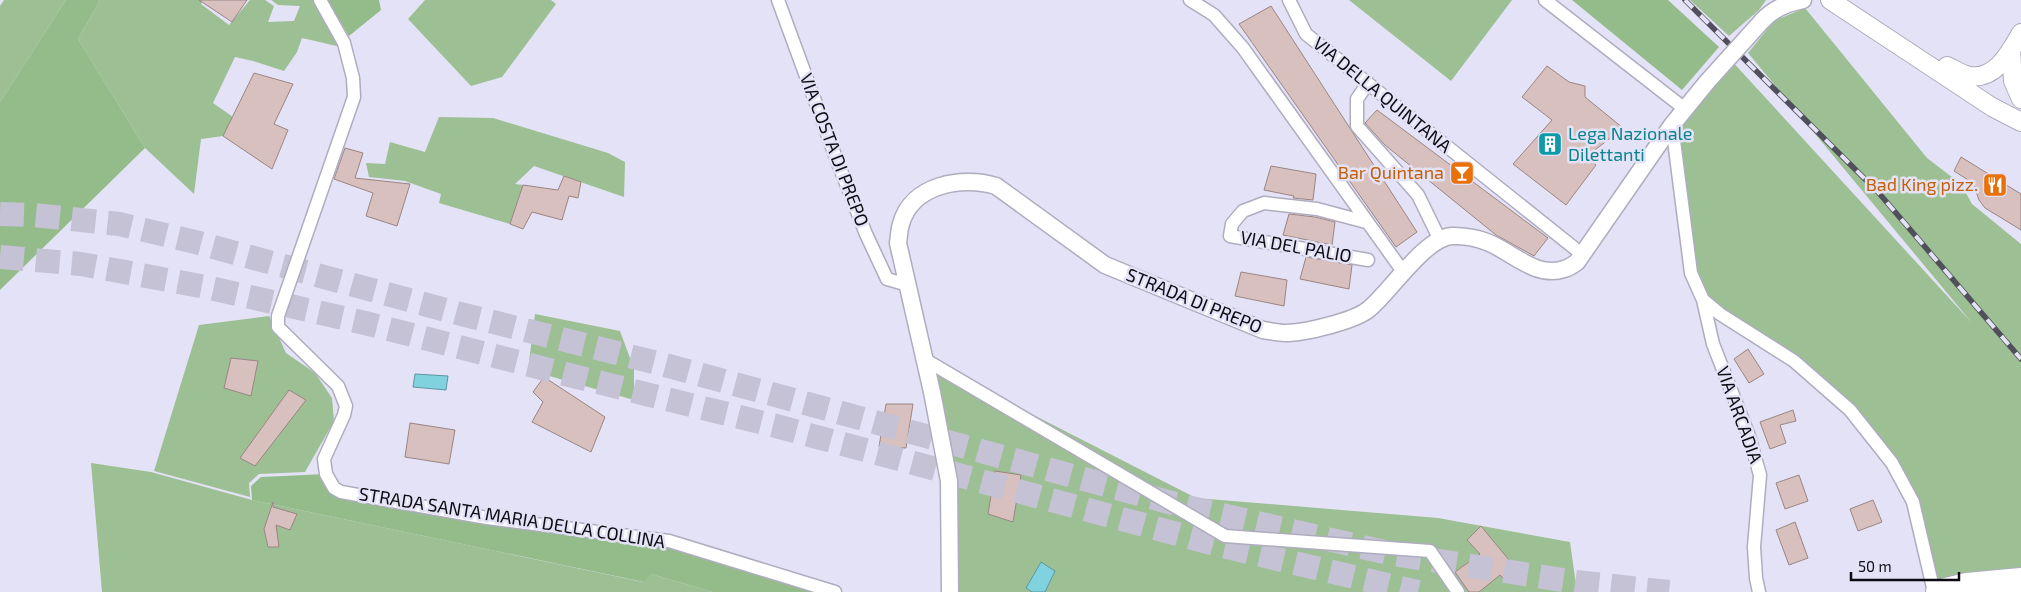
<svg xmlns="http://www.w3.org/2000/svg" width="2021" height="592" font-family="'Exo 2',sans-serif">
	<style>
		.green { fill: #9dbf94 }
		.forest { fill: #94bc8a }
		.water { fill: #80d2de; stroke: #5d96a1 }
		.building { fill: #d7c0bd; stroke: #9b8583 }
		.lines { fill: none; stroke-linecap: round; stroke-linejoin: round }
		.motorway-tunnel { stroke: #c4c2d4; stroke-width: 24; stroke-dasharray: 24 12; stroke-linecap: butt }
		.minor-casing { stroke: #aeacbe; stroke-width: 15 }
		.tertiary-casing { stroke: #aeacbe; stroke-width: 19 }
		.secondary-casing { stroke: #aeacbe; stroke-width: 20 }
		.motorway-casing { stroke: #aeacbe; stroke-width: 26 }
		.minor { stroke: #fff; stroke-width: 12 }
		.tertiary { stroke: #fff; stroke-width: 16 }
		.secondary { stroke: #fff; stroke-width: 18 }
		.motorway { stroke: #fff; stroke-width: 24 }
		.rail-casing { stroke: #514f5b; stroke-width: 5.5 }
		.rail { stroke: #e4e2f6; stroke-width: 4; stroke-dasharray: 11; stroke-linecap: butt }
		.tertiary-bridge-casing { stroke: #aeacbe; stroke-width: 19; stroke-linecap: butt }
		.tertiary-bridge { stroke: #fff; stroke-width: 16 }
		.labels { text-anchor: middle; stroke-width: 5; stroke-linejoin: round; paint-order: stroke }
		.street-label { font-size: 18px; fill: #0c0b12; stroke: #e4e2f6 }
		.culture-label { font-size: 18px; fill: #0d838f; stroke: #e4e2f6; text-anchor: start }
		.food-label { font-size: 18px; fill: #c56008; stroke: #e4e2f6; text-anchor: end }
	</style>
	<rect width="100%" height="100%" fill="#e4e2f6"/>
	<!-- green -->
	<path class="green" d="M4,0H66L0,102V6Z
		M100,0H204L201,4L229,25L250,0H265L274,6L268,22L294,21L300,6L278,5L271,0H317L341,47L302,38L297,52L284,71L253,61L235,57L213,103L233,117L223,136L201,139L194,194L145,148L78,39Z
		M425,0H551L556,4L502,77L471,86L408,19Z
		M1349,0H1512L1451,81Z
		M1690,0H1766L1759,10L1729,36Z
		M1805,8L1927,158L1961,184L1972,204L2021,244V571L2008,574L1933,580L1913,502L1850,410L1720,314L1691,273L1672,125L1729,58L1972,323L1748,53L1774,21Z
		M439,117L493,118L608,153L625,162L624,197L534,166L515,184L523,185L510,224L439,203L441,194L405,181L369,177L366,163L385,164L390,142L425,152Z
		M535,314L620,331L634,369V400L528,370Z
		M269,316L286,353L315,373L332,398L334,421L305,472L259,474L249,483L250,497L154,471L199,325Z
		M924,359L1196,498L1438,518L1570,542L1577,592H950L949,481Z
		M91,463L151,472L252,500L643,582L651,574L713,592H102Z"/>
	<!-- forest -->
	<path class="forest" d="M66,0H100L78,39L145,148L0,290V102Z
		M327,0H379L381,10L349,36Z
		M1572,0H1668L1719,47L1682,90Z
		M326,474L334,488L669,541L827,592H713L651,574L644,582L252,500L251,486L261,477Z"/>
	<!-- water -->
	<path class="water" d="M415,374L448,376L446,390L413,387Z
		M1041,562L1055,571L1045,592H1032L1026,588Z"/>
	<!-- building -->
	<path class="building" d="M199,0H247L232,22Z
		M1271,6L1417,232L1396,247L1239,24Z
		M1547,66L1569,82L1585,86V97L1623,128L1586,157L1596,165L1566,205L1513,164L1552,120L1522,97Z
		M254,73L293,84L274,124L288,130L272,169L223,136Z
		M1377,110L1548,238L1534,256L1496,235L1385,145L1365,123Z
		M345,148L363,153L355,178L410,184L397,226L366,216L373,193L334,179Z
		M1961,157L2021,194V230L1985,208L1979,200L1973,183L1954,171Z
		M1271,166L1316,174L1313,200L1293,198L1294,196L1264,190Z
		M564,176L581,182L578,198L569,196L562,220L532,212L523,229L510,224L523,185L558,190Z
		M1289,214L1315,217L1335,222L1332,245L1283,235Z
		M1306,257L1352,265L1349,289L1300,279Z
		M1241,272L1287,280L1284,306L1235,296Z
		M1748,349L1764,374L1749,383L1734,359Z
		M231,358L258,361L251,396L224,388Z
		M544,377L605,417L591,452L532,422L543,402L533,392Z
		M289,390L306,400L255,466L240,458Z
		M886,404H913L906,448L879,447Z
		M1793,410L1796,421L1780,425L1786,443L1770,449L1760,422Z
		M410,423L455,430L449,464L405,457Z
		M995,471L1021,475L1013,522L988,514Z
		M1799,475L1808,501L1785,509L1776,483Z
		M1873,500L1882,522L1858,531L1850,509Z
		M273,502V507L297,514L290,530L276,525L279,547H268L264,529Z
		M1795,522L1808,558L1789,565L1776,530Z
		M1481,526L1518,571L1504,579L1500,575L1479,592H1469L1455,572L1480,554L1467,540Z"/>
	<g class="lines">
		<!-- motorway-tunnel -->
		<path class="motorway-tunnel" d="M0,214L34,215L119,224L195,242L457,313L665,365L1183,506L1393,554L1576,582L1669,592
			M0,257L81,264L206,287L365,323L573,376L776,426L1222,546L1418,592"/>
		<defs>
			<path id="minor" d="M320,0L344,43L353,78L354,97L278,316V327L338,386L346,406L344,415L324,459L326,474L334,488L341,492L487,518L669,541L835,592
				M778,0L836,158L866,234L887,279L908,285
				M1190,0L1214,15L1243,48L1404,273
				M1289,0L1306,34L1583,255
				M1545,0L1685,109
				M1368,83L1357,99V126L1418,195L1440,240
				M1672,125L1691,273L1703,300L1720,314L1794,361L1850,410L1892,463L1913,502L1934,592
				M1366,222L1317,209L1264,203L1243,211L1232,224L1230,236L1368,260
				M1703,300L1713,344L1749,436L1760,475L1754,547L1756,578L1759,592
				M924,359L1225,536L1430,551L1458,592"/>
			<path id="tertiary" d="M1762,21C1773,9 1786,3 1803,0
				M950,592L949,481L932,392L898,243C899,237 899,230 901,224C912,184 962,176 996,186L1105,265L1263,330C1270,331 1278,333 1285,333C1304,333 1355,321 1369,309C1390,292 1426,236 1453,236C1464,236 1477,238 1487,242C1511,251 1536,279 1564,269C1568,268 1573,265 1577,262L1672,125L1707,82"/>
			<path id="secondary" d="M1830,0L1992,107L2021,122
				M2011,49L2013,81L2021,99
				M1947,66C1954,69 1961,74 1969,76C1996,80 2010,52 2021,33"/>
			<path id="motorway" d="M1938,592L1967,585L2021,580"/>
		</defs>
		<!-- minor casing -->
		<use href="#minor" class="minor-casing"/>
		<!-- tertiary casing -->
		<use href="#tertiary" class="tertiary-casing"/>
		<!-- secondary casing -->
		<use href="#secondary" class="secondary-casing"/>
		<!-- motorway casing -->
		<use href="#motorway" class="motorway-casing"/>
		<!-- minor -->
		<use href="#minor" class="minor"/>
		<!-- tertiary -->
		<use href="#tertiary" class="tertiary"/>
		<!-- secondary -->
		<use href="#secondary" class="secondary"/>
		<!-- motorway -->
		<use href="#motorway" class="motorway"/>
		<defs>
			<path id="rail" d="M1685,0L1878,192L2021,359"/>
		</defs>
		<!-- rail casing -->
		<use href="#rail" class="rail-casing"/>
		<!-- rail -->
		<use href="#rail" class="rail"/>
		<defs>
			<path id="tertiary-bridge" d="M1707,82L1762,21"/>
		</defs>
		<!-- tertiary-bridge casing -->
		<use href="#tertiary-bridge" class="tertiary-bridge-casing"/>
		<!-- tertiary-bridge -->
		<use href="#tertiary-bridge" class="tertiary-bridge"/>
	</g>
	<!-- icons -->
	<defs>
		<symbol id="building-square" viewBox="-11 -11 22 22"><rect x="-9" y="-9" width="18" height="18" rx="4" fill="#0f9aa8" stroke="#e4e2f6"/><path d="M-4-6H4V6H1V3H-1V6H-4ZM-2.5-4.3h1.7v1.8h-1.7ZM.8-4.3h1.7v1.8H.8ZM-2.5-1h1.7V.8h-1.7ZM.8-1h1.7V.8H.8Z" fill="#fff"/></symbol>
		<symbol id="bar-square" viewBox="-11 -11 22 22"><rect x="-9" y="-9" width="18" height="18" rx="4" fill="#e8710a" stroke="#e4e2f6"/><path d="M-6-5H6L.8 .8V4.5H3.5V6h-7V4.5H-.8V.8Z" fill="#fff"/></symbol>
		<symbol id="restaurant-square" viewBox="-11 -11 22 22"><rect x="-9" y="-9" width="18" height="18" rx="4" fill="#e8710a" stroke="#e4e2f6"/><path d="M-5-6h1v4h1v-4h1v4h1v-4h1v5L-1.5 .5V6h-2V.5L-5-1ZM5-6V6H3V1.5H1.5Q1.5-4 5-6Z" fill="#fff"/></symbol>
	</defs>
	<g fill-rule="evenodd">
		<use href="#building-square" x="1536" y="130" width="28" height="28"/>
		<use href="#bar-square" x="1448" y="159" width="28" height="28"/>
		<use href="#restaurant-square" x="1981" y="171" width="28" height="28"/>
	</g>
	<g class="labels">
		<!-- street labels -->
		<g class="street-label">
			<text transform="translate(1382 95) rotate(39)" y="6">VIA DELLA QUINTANA</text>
			<text transform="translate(834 150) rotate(69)" y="6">VIA COSTA DI PREPO</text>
			<text transform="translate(1296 247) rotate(10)" y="6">VIA DEL PALIO</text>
			<text transform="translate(1194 301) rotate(22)" y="6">STRADA DI PREPO</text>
			<text transform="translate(1739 415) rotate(70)" y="6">VIA ARCADIA</text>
			<text transform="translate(512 518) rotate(9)" y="6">STRADA SANTA MARIA DELLA COLLINA</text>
		</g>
		<!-- culture labels -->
		<g class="culture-label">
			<text x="1568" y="140">Lega Nazionale<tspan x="1568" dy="21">Dilettanti</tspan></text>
		</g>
		<!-- food labels -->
		<g class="food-label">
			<text x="1444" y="179">Bar Quintana</text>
			<text x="1978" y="191">Bad King pizz.</text>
		</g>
	</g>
	<!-- scale -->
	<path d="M1851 572v8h108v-8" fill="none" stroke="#0c0b12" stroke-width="2.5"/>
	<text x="1858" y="572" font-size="15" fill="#0c0b12" stroke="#e4e2f6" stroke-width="4" paint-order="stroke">50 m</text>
</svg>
